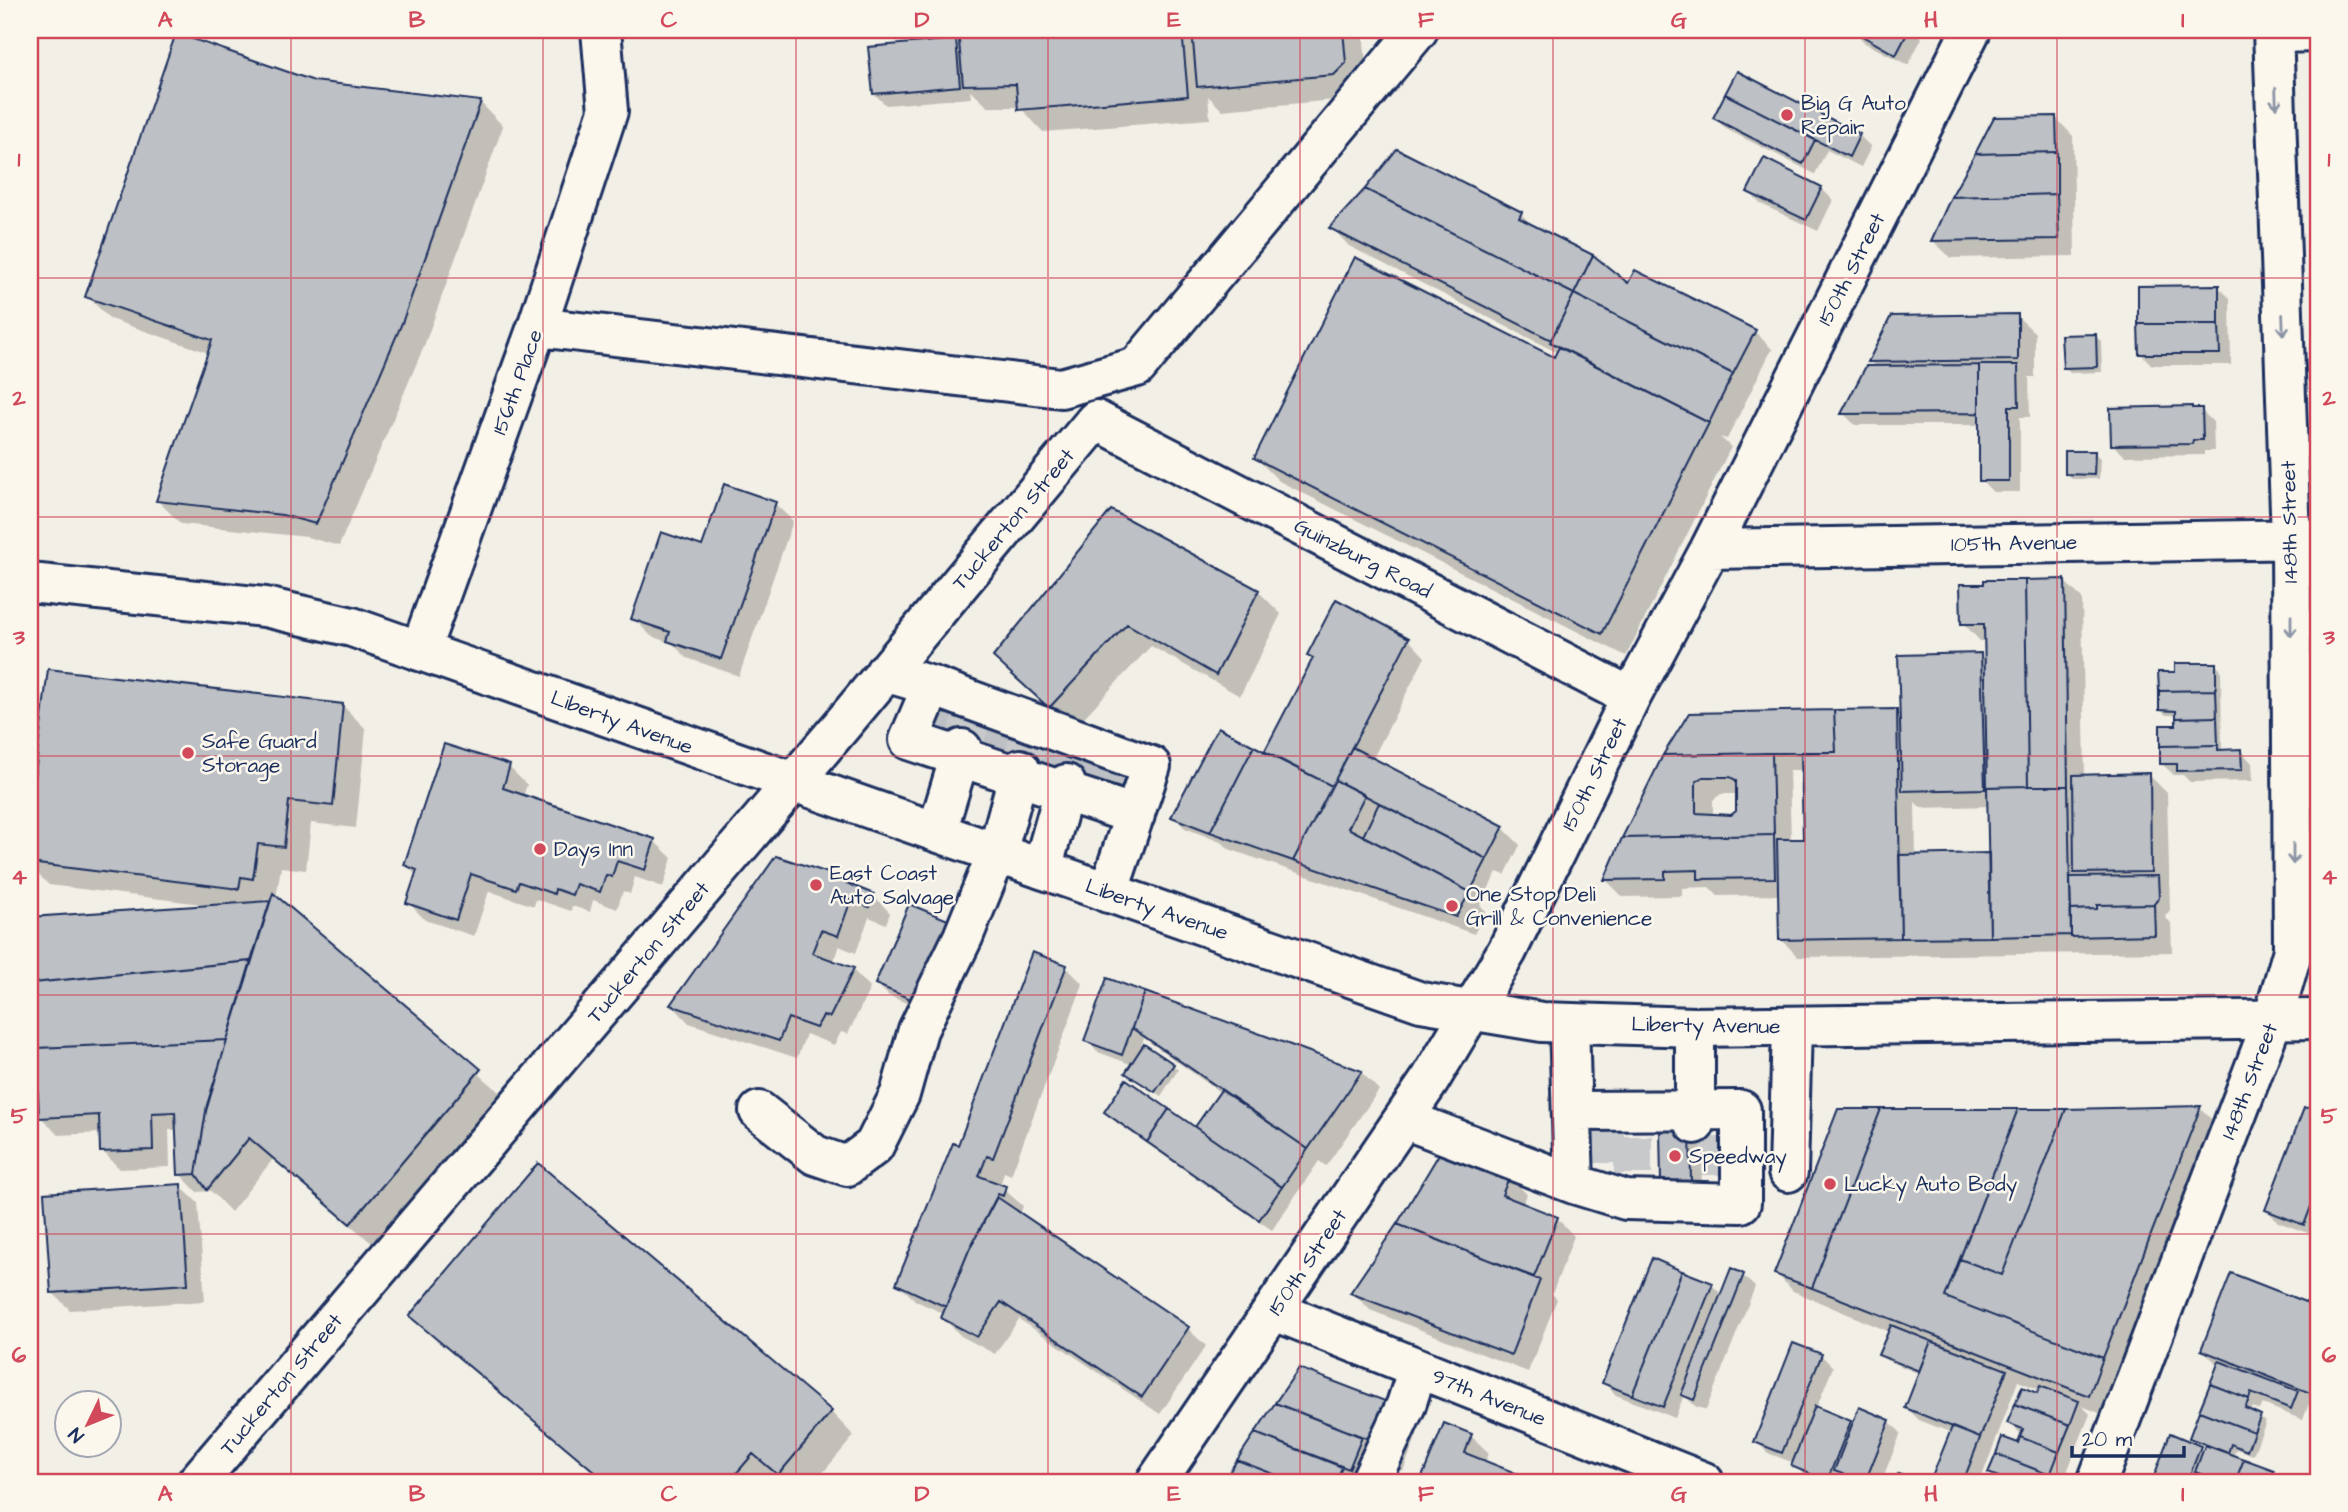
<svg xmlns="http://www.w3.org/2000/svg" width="2348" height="1512" font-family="'Architects Daughter',sans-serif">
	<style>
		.shadow { fill: #0003; fill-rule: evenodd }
		.building { fill: #bdc0c4; stroke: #1b2f5e; stroke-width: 2; fill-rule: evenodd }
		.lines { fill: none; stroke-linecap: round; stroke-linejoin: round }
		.minor-tunnel { stroke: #c7c9cb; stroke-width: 38; stroke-dasharray: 38 19; stroke-linecap: butt }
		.minor-casing { stroke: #1b2f5e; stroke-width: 44 }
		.major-casing { stroke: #1b2f5e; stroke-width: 44 }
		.minor { stroke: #fbf7ec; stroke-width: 38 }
		.major { stroke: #fbf7ec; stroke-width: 38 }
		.oneway { stroke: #8b93a5 }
		.grid { fill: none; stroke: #d1495b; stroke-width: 2; stroke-opacity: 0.55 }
		.poi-dot { fill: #d1495b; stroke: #fbf7ec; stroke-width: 2.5 }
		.labels { text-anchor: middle; stroke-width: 5; stroke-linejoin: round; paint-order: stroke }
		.poi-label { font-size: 21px; fill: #1b2f5e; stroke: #fbf7ec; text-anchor: start }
		.street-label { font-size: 21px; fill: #1b2f5e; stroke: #fbf7ec }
		.neatline { fill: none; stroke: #d1495b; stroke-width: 2.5 }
		.grid-label { font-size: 23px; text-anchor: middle; font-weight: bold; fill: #d1495b }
	</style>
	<rect width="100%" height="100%" fill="#f2efe6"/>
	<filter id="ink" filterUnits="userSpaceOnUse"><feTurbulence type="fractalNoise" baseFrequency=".0143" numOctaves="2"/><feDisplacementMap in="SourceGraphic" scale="14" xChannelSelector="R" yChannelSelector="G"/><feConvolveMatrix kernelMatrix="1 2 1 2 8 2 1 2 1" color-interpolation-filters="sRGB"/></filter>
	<g filter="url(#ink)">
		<!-- shadow -->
		<path class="shadow" d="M982,30H1363L1368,87L1357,98L1222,110L1208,96L1210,119L1043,132L1020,107H988L970,90L971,98L886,105L874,94L955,41L961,47L960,32Z
			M1839,30H1850L1848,35Z
			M1854,30H1913L1922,38L1908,65L1865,43Z
			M1737,73L1859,135L1871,147L1861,167L1827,150L1815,174L1726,129L1715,118Z
			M314,83L480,102L503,126L424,346L339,546L307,537L181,524L158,501L209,353L110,319L87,296Z
			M2056,118L2073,136L2075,256L1951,258L1933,241L1953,197Z
			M1397,151L1521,214L1534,227L1628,286L1755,332L1772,349L1727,439L1720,437L1731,447L1626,656L1279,481L1256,458L1555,359L1558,353L1349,246L1332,228Z
			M1821,188L1833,200L1818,231L1761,204L1749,192Z
			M2218,287L2230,298L2231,365H2152L2141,354Z
			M2017,316L2035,333V377H2029L2030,417H2020V492H1993L1981,480V425H1855L1843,413L1876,367L1871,362L1892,318Z
			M2095,336L2101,341L2102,372L2070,373L2064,367Z
			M2194,410H2201L2213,422L2214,451H2204V455L2125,456L2113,445Z
			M2094,453L2100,458L2099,479H2072L2067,473Z
			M775,504L793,521L739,676L687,658L673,644L651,636L633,618L703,549Z
			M1111,512L1258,591L1281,614L1240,696L1151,646L1073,729L995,657Z
			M2064,581L2082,598L2085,776L2149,775L2167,793L2170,910L2165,917L2171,923L2172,952L1798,957L1781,939L1780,895L1718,896L1709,887L1682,888V896L1623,897L1606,880L1665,756L1896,710L1901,716L1980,655L1987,661L1986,641H1980L1963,623ZM1789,770H1803L1805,840H1791ZM1721,794H1738V812L1731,817L1713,816V800ZM1915,802L1921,808L1989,806L1990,855L1916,856Z
			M1408,639L1425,657L1372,760L1503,828L1520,845L1505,875L1497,872L1480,905L1486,911L1474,934L1229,849L1223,843L1185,828L1174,817L1265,754L1314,659L1309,654Z
			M2215,664L2221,670L2222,751H2241L2252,763L2253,781L2190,782L2183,775H2174L2162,764L2177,727V715H2166L2161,710L2176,673Z
			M50,671L343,706L366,729L356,828L311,823L306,870L281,867L276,898L502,1094L374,1245L273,1159L231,1212L211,1191L197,1192L180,1174L178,1130H169L170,1167L120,1169L102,1151L101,1133L58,1135L41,1117L209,905L49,885L30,866V829ZM264,899L275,901V902L263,903Z
			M509,767L527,785L523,796L654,841L672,858L663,887L635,877L630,894L623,891L617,909L593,900L590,912L572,906L571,911L536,899L534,906L489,891L474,936L425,920L408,902L417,876L406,865Z
			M840,878L847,885L873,895L890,913L886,924L869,917L856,953L839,946L833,962L853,970L870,988L848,1034L841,1032L834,1045L806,1034L797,1058L689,1023L672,1005Z
			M947,921L959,933L927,1011L889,996L877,984Z
			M1066,967L1083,984L1011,1175L1004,1172L1000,1186L1023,1206L1020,1215L1188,1329L1206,1346L1160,1414L1019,1319L995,1354L961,1336L943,1318L945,1314L916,1301L898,1284L959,1147Z
			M1144,994L1361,1072L1379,1090L1326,1166L1319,1161L1272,1230L1118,1124L1106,1112L1196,1129L1221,1093L1144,1038L1139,1052L1173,1065L1178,1070L1161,1096L1133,1078V1065L1098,1052L1086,1040Z
			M2200,1108L2223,1131L2112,1418L2082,1406L2090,1414L2063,1482H2000L1990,1473L2019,1445L2021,1434L2010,1423L2041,1390L2018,1381L1980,1482H1932L1952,1433L1919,1420L1907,1408L1920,1374L1886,1360L1880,1355L1890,1332L1793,1291L1776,1273L1883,1111Z
			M2318,1109V1229L2316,1236L2278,1222L2267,1210L2305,1110Z
			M1690,1131L1701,1143L1702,1193L1663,1181Z
			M1443,1151L1509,1177L1527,1194L1523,1205L1557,1218L1574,1236L1552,1294L1557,1299L1528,1372L1370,1310L1352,1292Z
			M539,1166L831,1412L854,1436L815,1482H784L777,1476L772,1482H605L412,1315Z
			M180,1186L198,1203L205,1301L70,1310L53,1293Z
			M2232,1275L2318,1309V1406L2309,1403L2303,1420L2263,1404L2260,1410L2253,1407L2251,1412L2266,1421L2253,1455L2236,1449L2233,1457L2273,1472L2279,1477L2277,1482H2217L2205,1478L2203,1482H2154L2171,1436L2205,1451L2206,1447L2191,1438L2219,1366L2203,1350Z
			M1743,1276L1755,1287L1706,1410L1695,1406L1684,1395L1675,1418L1616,1395L1604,1383L1712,1285L1722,1295Z
			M1821,1355L1833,1367L1816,1409L1854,1426L1889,1421L1901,1433L1881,1482H1847L1844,1479L1842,1482H1817L1805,1477L1794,1463L1768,1453L1756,1441Z
			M1300,1370L1384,1403L1417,1435L1403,1471L1394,1468L1389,1482H1225Z
			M1445,1425L1471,1436L1489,1453L1485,1463L1533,1482H1422Z"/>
		<!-- building -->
		<path class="building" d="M958,30H1182L1188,96L1018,110L1016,84L963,85Z
			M1192,30H1343L1346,63L1334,75L1197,87Z
			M1852,30H1909L1896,55Z
			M176,33L314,81L481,101L402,323L316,524L282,515L156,501L212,340L85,297Z
			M956,39L960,86L873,94L868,47Z
			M1737,71L1860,134L1849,157L1725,94Z
			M1725,94L1815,140L1803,164L1713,118Z
			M2056,116L2057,152L1975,154L1994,117Z
			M1397,149L1522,212L1519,218L1593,255L1574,294L1365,189Z
			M2057,152V194L1951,197L1975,154Z
			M1764,158L1822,187L1806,220L1747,192Z
			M1365,189L1574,294L1551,340L1329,228Z
			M2057,194L2059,239L1931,241L1951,197Z
			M1593,255L1628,283L1635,270L1756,330L1733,374L1574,294Z
			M1355,257L1554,357L1559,347L1709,423L1602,634L1254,458Z
			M2219,285V324H2138V286Z
			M1574,294L1733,374L1709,423L1550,342Z
			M2018,314V360L1868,362L1891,316Z
			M2138,324H2219L2220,354H2139Z
			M2096,334L2097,367L2063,368L2061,335Z
			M1979,365V413L1841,414L1866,366Z
			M1979,365H2018L2019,406H2009V481H1979Z
			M2192,406V408H2202L2203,440H2193L2192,444L2111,445L2110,408Z
			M2065,451H2095L2094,475L2065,474Z
			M724,484L776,502L721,659L667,641L670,632L631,619L661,532L702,546Z
			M1111,510L1259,590L1216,675L1127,624L1049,708L993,657Z
			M2065,579L2068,786H2028L2025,580Z
			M1984,580H2025L2028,786L1987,787L1984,624H1961L1960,584H1984Z
			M1336,599L1409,638L1332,786L1264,752L1313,658L1307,655Z
			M1981,653L1985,789L1902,791L1898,655Z
			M2175,663H2216V690L2159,691L2158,672H2175Z
			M48,669L343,704L333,806L289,801L284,847L258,844L253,879L241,877L239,889L30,863V815Z
			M2216,690L2217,717L2176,718V711L2159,710V691Z
			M935,706L1127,771L1117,802L925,737Z
			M1897,709L1901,938L1779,940L1777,839H1803L1801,752H1836L1834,710Z
			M1834,710L1836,752L1663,755L1689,713Z
			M2217,717L2218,745L2160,746V725H2176V718Z
			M1218,727L1254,746L1210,832L1171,817Z
			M444,744L510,765L503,788L655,839L645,870L617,861L612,877L606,875L600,892L576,884L572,895L555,889L554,894L519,882L516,889L471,874L456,920L406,903L417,870L404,865Z
			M2218,745V750L2241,749L2242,770L2177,771V764H2160V746Z
			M1254,746L1332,786L1293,861L1210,832Z
			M1352,747L1504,826L1487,859L1335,780Z
			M1772,753L1774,835L1622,838L1663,755ZM1703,777H1730L1736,780V811L1731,815L1696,813V782Z
			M2150,773L2151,872L2074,873L2073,775Z
			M1335,780L1365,795L1348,828L1470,892L1456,917L1293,861Z
			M2028,786H2068L2071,935L1990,937L1987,787Z
			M1379,803L1487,859L1470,892L1363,836Z
			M1774,835L1775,878L1698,879V870L1665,871V879L1604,880L1622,838Z
			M1989,853L1990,937L1901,938L1899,855Z
			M776,856L841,877L839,880L874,894L869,907L851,900L838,936L821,930L812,953L854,968L830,1017L823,1016L816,1028L788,1018L779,1041L670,1005Z
			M2158,876L2159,898L2154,904L2097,905V909L2071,910L2070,877Z
			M273,893L481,1069L350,1224L249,1138L207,1190L196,1174L207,1105Z
			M270,901L251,961L33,983L30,917Z
			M909,904L948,920L915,1001L875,984Z
			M2154,904L2155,935L2071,937V910L2097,909V905Z
			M1032,952L1067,965L993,1158L987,1156L979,1176L1006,1186L1003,1196L998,1194L969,1250L946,1307L896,1284L953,1143L958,1145Z
			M251,961L227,1040L36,1048L33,983Z
			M1107,978L1145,992L1122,1055L1084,1041Z
			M1145,992L1362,1071L1308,1149L1132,1028Z
			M227,1040L206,1111L196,1174L178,1175L175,1112L152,1113L153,1150L100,1152L99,1115L39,1118L36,1048Z
			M1144,1044L1174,1064L1155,1092L1125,1073Z
			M1126,1079L1169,1109L1147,1142L1104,1112Z
			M1221,1090L1308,1149L1282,1187L1195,1127Z
			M2201,1106L2103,1358L1945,1297L1960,1259L2002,1275L2066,1109Z
			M2318,1107V1188L2304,1225L2265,1210L2304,1108Z
			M1169,1109L1282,1187L1259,1220L1147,1142Z
			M1838,1109H1881L1812,1288L1774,1274Z
			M1881,1109H2018L1945,1297L2103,1358L2089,1396L1812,1288Z
			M2018,1109H2066L2002,1275L1960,1259Z
			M1660,1128L1690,1129L1691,1182H1661Z
			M1442,1149L1510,1175L1502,1195L1558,1217L1534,1277L1397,1224Z
			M538,1163L832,1411L778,1475L753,1454L729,1482H607L409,1316Z
			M181,1184L188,1284L51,1293L44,1193Z
			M997,1197L1189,1327L1142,1397L1001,1302L977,1337L941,1318L969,1250Z
			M1397,1224L1540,1280L1511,1355L1350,1293Z
			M1652,1258L1682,1271L1632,1395L1602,1383Z
			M1731,1268L1744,1274L1694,1400L1681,1395Z
			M1682,1271L1713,1283L1663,1407L1632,1395Z
			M2231,1273L2318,1307V1396L2201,1350Z
			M1891,1325L1931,1341L1919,1371L1878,1355Z
			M1931,1341L2007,1370L1980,1438L1905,1408Z
			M1793,1343L1822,1354L1782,1453L1754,1442Z
			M2219,1361L2298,1391L2291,1409L2251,1393L2249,1399L2210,1384Z
			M1299,1368L1385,1401L1371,1440L1275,1403Z
			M2210,1384L2249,1399L2245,1408L2261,1415L2254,1432L2199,1411Z
			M2040,1386L2079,1401L2070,1425L2015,1404L2022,1387L2037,1393Z
			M1275,1403L1362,1437L1349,1469L1255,1433Z
			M2015,1404L2070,1425L2059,1452L2020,1437L2023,1429L2007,1423Z
			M1815,1406L1851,1421L1827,1481L1791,1466Z
			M1859,1407L1890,1420L1865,1482L1834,1471Z
			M2199,1411L2254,1432L2247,1451L2231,1444L2228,1453L2189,1438Z
			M1444,1423L1472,1434L1465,1453L1538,1482H1420Z
			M1952,1427L1980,1438L1963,1482H1930Z
			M1255,1433L1342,1467L1336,1482H1294L1237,1460Z
			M2170,1433L2201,1446L2187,1482H2152Z
			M2002,1437L2018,1443L2020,1437L2059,1452L2050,1475L1996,1454Z
			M2205,1445L2244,1459L2235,1482H2223L2195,1472Z
			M1996,1454L2050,1475L2047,1482H2003L2004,1479L1988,1473Z
			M2244,1459L2274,1470L2270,1482H2235Z
			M1237,1460L1294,1482H1223Z
			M1898,1474L1920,1482H1895Z"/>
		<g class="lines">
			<!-- minor-tunnel -->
			<path class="minor-tunnel" d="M962,749L972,718
				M1020,769L1029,738
				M1605,1125V1174
				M1633,1174V1125
				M1720,1175V1124"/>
			<defs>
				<path id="minor" d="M2273,33L2318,32
					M537,327L1061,388L1137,367L1418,30
					M1710,549L2318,539
					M420,651L537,327L608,111L601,30
					M885,672L932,686L1151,766L1108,893
					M932,686L909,740L1135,815
					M937,832L962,749
					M1042,869L1066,784
					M1569,1023L1574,1184L1626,1200L1741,1203V1110L1573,1111
					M1695,1027V1124
					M759,1111L815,1155L847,1166L874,1146L900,1094L918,1030L963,937L997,853L1020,769
					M1404,1119L1574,1184
					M1788,1172L1792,1026
					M1275,1311L1704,1482
					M197,1482L842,725L1096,420L1631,697
					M1156,1482L1430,1080L1507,951L1631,697L1710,549L1971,30
					M1370,1482L1406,1405L1418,1368
					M2097,1482L2273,1019L2293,950L2291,539L2273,30"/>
				<path id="major" d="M30,583L265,607L352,627L1421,1002L1542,1022L1695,1027L2318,1019"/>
			</defs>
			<!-- minor casing -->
			<use href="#minor" class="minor-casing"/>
			<!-- major casing -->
			<use href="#major" class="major-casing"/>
			<!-- minor -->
			<use href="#minor" class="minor"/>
			<!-- major -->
			<use href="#major" class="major"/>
		</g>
		<!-- one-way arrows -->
		<defs><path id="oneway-shaft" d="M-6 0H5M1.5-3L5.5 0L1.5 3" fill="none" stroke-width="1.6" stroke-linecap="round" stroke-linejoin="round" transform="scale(1.75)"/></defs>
		<g class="oneway">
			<use href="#oneway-shaft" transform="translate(2276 98) rotate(88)"/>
			<use href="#oneway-shaft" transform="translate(2283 325) rotate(88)"/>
			<use href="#oneway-shaft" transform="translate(2291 626) rotate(90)"/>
			<use href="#oneway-shaft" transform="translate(2293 854) rotate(90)"/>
		</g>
	</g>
	<!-- grid -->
	<path class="grid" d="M291,30V1482M543,30V1482M796,30V1482M1048,30V1482M1300,30V1482M1553,30V1482M1805,30V1482M2057,30V1482M30,278H2318M30,517H2318M30,756H2318M30,995H2318M30,1234H2318"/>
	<!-- markers -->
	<g class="poi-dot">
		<circle cx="1787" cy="115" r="7"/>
		<circle cx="188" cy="753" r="7"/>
		<circle cx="540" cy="849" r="7"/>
		<circle cx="816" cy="885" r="7"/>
		<circle cx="1452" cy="906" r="7"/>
		<circle cx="1675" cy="1156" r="7"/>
		<circle cx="1830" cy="1184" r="7"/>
	</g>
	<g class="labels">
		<!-- poi labels -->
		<g class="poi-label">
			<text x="1801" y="110">Big G Auto<tspan x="1801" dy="24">Repair</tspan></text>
			<text x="202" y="748">Safe Guard<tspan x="202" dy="24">Storage</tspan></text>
			<text x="554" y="856">Days Inn</text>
			<text x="830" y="880">East Coast<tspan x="830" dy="24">Auto Salvage</tspan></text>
			<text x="1466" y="901">One Stop Deli<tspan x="1466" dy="24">Grill &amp; Convenience</tspan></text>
			<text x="1689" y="1163">Speedway</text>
			<text x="1844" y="1191">Lucky Auto Body</text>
		</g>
		<!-- street labels -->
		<g class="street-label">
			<text transform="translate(1851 269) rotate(-63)" y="7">150th Street</text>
			<text transform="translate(517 382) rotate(-70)" y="7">156th Place</text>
			<text transform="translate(1013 519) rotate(-50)" y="7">Tuckerton Street</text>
			<text transform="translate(2289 522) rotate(-91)" y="7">148th Street</text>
			<text transform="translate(2014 543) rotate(-1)" y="7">105th Avenue</text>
			<text transform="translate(1363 558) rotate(27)" y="7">Guinzburg Road</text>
			<text transform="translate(622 722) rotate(20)" y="7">Liberty Avenue</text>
			<text transform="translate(1594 774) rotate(-64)" y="7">150th Street</text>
			<text transform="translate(1157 909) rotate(19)" y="7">Liberty Avenue</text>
			<text transform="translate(648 952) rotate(-50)" y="7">Tuckerton Street</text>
			<text transform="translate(1706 1025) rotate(1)" y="7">Liberty Avenue</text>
			<text transform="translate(2249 1081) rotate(-69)" y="7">148th Street</text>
			<text transform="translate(1307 1262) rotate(-56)" y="7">150th Street</text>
			<text transform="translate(281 1384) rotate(-50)" y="7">Tuckerton Street</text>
			<text transform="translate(1489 1397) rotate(22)" y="7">97th Avenue</text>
		</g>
	</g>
	<!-- margin -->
	<rect width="2348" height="1512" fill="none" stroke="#fbf7ec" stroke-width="77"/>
	<!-- north arrow -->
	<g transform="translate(88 1424) rotate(227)"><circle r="33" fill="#fbf7ec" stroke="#a1a7b3" stroke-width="2"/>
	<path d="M0-5L12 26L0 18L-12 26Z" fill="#d1495b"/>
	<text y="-10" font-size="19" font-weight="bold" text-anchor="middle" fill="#1b2f5e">N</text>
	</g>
	<!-- scale -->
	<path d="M2072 1446v10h112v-10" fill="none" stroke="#1b2f5e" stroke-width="3.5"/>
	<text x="2082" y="1446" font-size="21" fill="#1b2f5e" stroke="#fbf7ec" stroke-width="5" paint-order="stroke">20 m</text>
	<rect x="38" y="38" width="2272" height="1436" class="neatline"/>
	<g class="grid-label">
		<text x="165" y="27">A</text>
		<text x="417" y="27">B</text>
		<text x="669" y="27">C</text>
		<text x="922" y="27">D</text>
		<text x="1174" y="27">E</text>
		<text x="1426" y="27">F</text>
		<text x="1679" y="27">G</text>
		<text x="1931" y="27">H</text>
		<text x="2183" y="27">I</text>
		<text x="19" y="166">1</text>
		<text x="2329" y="166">1</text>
		<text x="19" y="405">2</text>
		<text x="2329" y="405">2</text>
		<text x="19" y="644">3</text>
		<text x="2329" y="644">3</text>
		<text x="19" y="884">4</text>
		<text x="2329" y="884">4</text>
		<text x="19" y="1123">5</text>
		<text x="2329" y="1123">5</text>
		<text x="19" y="1362">6</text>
		<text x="2329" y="1362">6</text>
		<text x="165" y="1501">A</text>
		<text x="417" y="1501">B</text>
		<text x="669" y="1501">C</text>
		<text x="922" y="1501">D</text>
		<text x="1174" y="1501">E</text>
		<text x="1426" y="1501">F</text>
		<text x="1679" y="1501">G</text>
		<text x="1931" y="1501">H</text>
		<text x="2183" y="1501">I</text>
	</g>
</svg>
